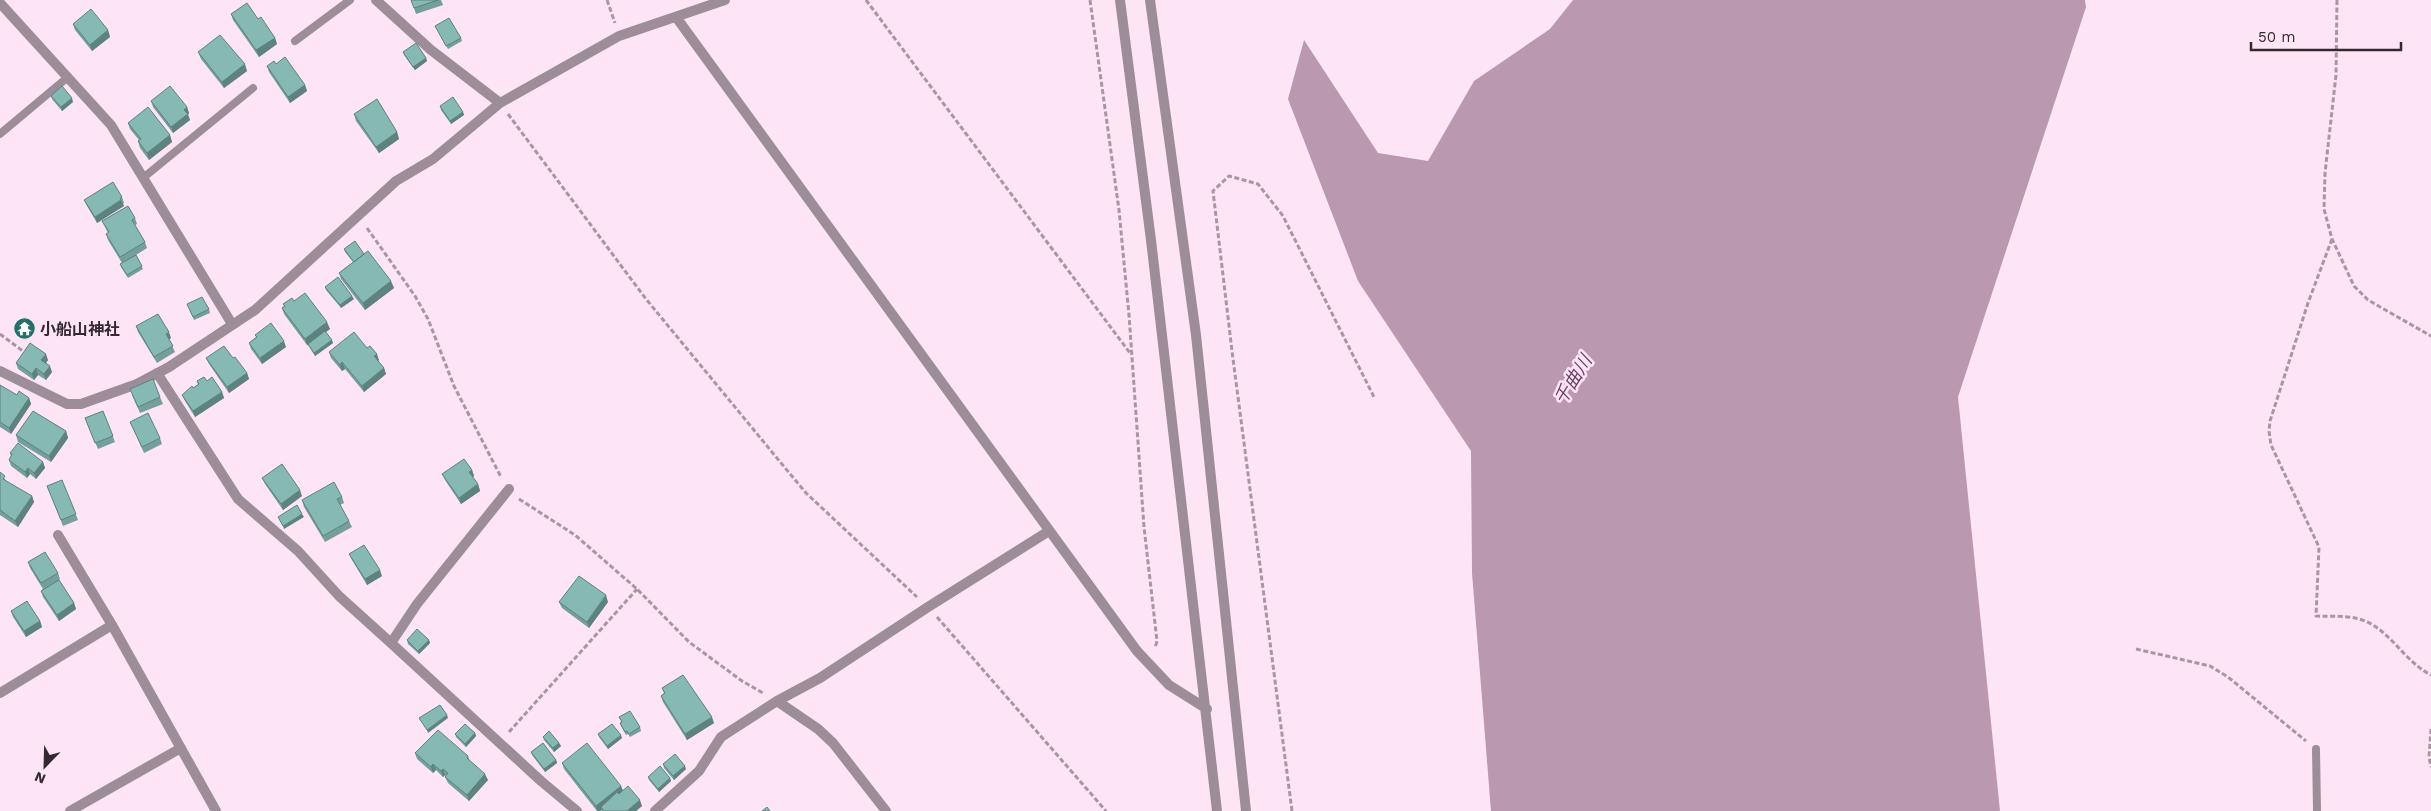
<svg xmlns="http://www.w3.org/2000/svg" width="2431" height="811" font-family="'Work Sans','Noto Sans JP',sans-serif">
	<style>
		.water { fill: #ba98b0 }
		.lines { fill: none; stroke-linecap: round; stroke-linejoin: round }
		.path { stroke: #a996a3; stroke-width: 3; stroke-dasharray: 5 2.5; stroke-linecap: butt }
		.lane { stroke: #9d8d98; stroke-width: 8 }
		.street { stroke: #9d8d98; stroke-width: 10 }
		.wall { fill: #749f9b }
		.shaded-wall { fill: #5e827e }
		.building { fill: #87b9b4; stroke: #5e827e }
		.labels { text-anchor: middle; stroke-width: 5; stroke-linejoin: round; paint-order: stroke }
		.poi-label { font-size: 16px; font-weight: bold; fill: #342931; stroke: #fee5f6; text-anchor: start }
		.water-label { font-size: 18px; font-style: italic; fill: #6d3e61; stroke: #fee5f6 }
	</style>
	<rect width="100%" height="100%" fill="#fee5f6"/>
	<!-- water -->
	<path class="water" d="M1573,0H2085L2086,7L1958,397L2000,811H1491L1472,573L1471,451L1358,281L1288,99L1304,40L1378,153L1428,161L1474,81L1550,29Z"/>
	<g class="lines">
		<!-- path -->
		<path class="path" d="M607,0L615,23
			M866,0L1130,353
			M1090,0L1119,210L1129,315L1144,527L1157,641L1155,648
			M2337,0L2336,75L2325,173L2324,209L2332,239L2354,286L2368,300L2431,336
			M508,114L646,299L786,469L806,493L917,597
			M367,228L415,296L428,319L454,386L501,477
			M2332,239L2308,303L2270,421L2269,431L2271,445L2319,547L2316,616C2330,617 2346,615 2359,619C2389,627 2403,661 2431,675
			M0,334L24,352
			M519,499L575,535L637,589L689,642L742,681L763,693
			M937,617L1106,811
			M2136,649L2210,666L2228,677L2306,741
			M2431,729L2429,757L2431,767
			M509,732L637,589
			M1292,811L1232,351L1213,191L1229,176L1258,184L1283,216L1374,397"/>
		<!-- lane -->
		<path class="lane" d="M295,41L350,0
			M0,134L68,77
			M143,178L253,88
			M2316,749L2317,811"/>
		<!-- street -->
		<path class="street" d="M376,0L431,50L500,103
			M1120,0L1151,240L1217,811
			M1150,0L1196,335L1246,811
			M0,3L111,125L232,324
			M676,17L1137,651L1169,685L1207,709
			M0,371L67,404H81L137,384L169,367L255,310L396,181L433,159L500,103L619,36L725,0
			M157,373L238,499L298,551L339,596L391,643
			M509,489L417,604L391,643L541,781L577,811
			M58,535L112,625
			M0,693L112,625L216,811
			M777,701L818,729L833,743L886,811
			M70,811L181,748
			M655,811L699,771L721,737L777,701L820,678L928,607L1049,531"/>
	</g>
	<!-- wall -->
	<path class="wall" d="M411,0H441L443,5L416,14Z
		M231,14L258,19L275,38L277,44L259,57L233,20Z
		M73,24L108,30L110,37L92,51L75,30Z
		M435,26L461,38L462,41L448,49Z
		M198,52L247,71L224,88L201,59Z
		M403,52L426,58L427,61L415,70L404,55Z
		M276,64L305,85L307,91L290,103L269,72L267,66Z
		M51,96L73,102L62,111L52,99Z
		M151,101L187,107L189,113L188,115L190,120L173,133L153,107Z
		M440,106L463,112L464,115L451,124L441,110Z
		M354,114L397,132L399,139L379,153L356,121Z
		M128,123L170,135L172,142L149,160L140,148L138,141L139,140L130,129Z
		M122,197L124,203L123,204L124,206L97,223L87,206L84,200Z
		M135,218L137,224L135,225L145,242L147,248L136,255L143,269L128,278L121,267L120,264L122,263L108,240L106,234L108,233L102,221Z
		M344,249L364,254L394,288L365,310L341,279L339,273L353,262L345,252Z
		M325,287L354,299L341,308L326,290Z
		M294,301L330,329L326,332L333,343L315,356L308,345H307L284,314L282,308L284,306L283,304Z
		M187,304L209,309L210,313L194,320Z
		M136,326L171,338L169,339L175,352L157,363L138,332Z
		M255,335L286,347L262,364L251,349L249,343L256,337Z
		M367,348L379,360L378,361L384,368L386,374L364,392L345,369L342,371L331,358L329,352Z
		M206,358L247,373L249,379L229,393L209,364Z
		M48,360L46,363L52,372L46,380L38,375L34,380L18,369L16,363Z
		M197,381H207L222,392L224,398L195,417L185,401L182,395L198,385Z
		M0,385L17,395L29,398L31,404L11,434L0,427Z
		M132,395L160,397L163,404L140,413Z
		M103,411L115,442L98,449L85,418Z
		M130,422L160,438L162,444L144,453Z
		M66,431L68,438L51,462L18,442L16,435Z
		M10,453L43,462L45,468L36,479L30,474L27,478L11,466L9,460L11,456Z
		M472,470L474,476L473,477L478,484L480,491L461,504L445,480L442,474Z
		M0,472L7,482L32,496L34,502L18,527L0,515Z
		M262,478L302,496L283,510L265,484Z
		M62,480L78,520L63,526L47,486Z
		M342,497L344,503L340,505L349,521L352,527L325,542L304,507L302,500Z
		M349,554L382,576L367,585L352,560Z
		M28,562L58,573L60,579L59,580L74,603L76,609L59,621L43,597L41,591L43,589L30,568Z
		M559,602H608L589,628L562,608Z
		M11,611L40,621L42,627L26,637L13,617Z
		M407,640H429L430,643L419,654L408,644Z
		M662,688L714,723L687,740L663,702L661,696L664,693Z
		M619,717L640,727L641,731L630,737L628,734L626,735L621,726L620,723L622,722Z
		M475,733L476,736L466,747L456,737L455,734Z
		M598,734L622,738L608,749L599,737Z
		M543,737L559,743L561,746L554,752L544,740Z
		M531,752L556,760L557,763L545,772L532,755Z
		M415,753L468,756L470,761L488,780L469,801L448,783L445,777L446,776L445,775L443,777L436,770L433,773L417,759Z
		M562,763L621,786L623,791L642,806L636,811H602V810L600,811H597L564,769Z
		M663,764L686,769L674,780L664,768Z
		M648,777L670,778L671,781L659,792L649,780Z"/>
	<!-- shaded-wall -->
	<path class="shaded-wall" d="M108,30L110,37L92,51L90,45Z
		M275,38L277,44L259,57L256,50Z
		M426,58L427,61L415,70L413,67Z
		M245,64L247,71L224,88L222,82Z
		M305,85L307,91L290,103L288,97Z
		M72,98L73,102L62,111L61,107Z
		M187,107L189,113L188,115L190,120L173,133L171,127Z
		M463,112L464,115L451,124L450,121Z
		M397,132L399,139L379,153L376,147Z
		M170,135L172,142L149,160L147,153Z
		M121,200L124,206L97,223L95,217Z
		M391,281L394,288L365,310L363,303Z
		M352,296L354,299L341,308L340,305Z
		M327,322L330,329L307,345L305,339Z
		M169,332L171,338L168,340L166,334Z
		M332,340L333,343L315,356L314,353Z
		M284,341L286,347L262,364L260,358Z
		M46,354L48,360L44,366L41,360Z
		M377,354L379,360L376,363L374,356Z
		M342,362L345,369L342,371L340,365Z
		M50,366L52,372L46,380L44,374Z
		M36,368L38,375L34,380L32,374Z
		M384,368L386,374L364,392L362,386Z
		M247,373L249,379L229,393L227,387Z
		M222,392L224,398L195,417L193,411Z
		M29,398L31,404L11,434L9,428Z
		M66,431L68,438L51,462L49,456Z
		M43,462L45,468L36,479L34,473Z
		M28,468L30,474L27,478L25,472Z
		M472,470L474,476L471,478L469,472Z
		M478,484L480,491L461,504L459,498Z
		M300,490L302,496L283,510L281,504Z
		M32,496L34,502L18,527L15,521Z
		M302,514L304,517L284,529L283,526Z
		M380,570L382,576L367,585L365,579Z
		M606,595L608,602L589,628L587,622Z
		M74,603L76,609L59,621L57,615Z
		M40,621L42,627L26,637L24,631Z
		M429,640L430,643L419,654L418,651Z
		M447,715L448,718L428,733L427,730Z
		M712,717L714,723L687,740L685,734Z
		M475,733L476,736L466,747L465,744Z
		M621,735L622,738L608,749L607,746Z
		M559,743L561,746L554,752L553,748Z
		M556,760L557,763L545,772L544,769Z
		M433,764L436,770L433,773L431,767Z
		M685,766L686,769L674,780L673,776Z
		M443,769L445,775L443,777L441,771Z
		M485,774L488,780L469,801L467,795Z
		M670,778L671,781L659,792L658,789Z
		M621,786L624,793L601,807L602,810L600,811H597L596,806Z
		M640,800L642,806L636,811H627Z"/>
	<!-- building -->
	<path class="building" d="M411,0H438L414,8Z
		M247,3L258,19L261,17L275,38L256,50L231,14Z
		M91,9L108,30L90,45L73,24Z
		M449,18L461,38L446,46L435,26Z
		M220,35L245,64L222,82L198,52Z
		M416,43L426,58L413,67L403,52Z
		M285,57L305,85L288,97L267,66L274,61L276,64Z
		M62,86L72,98L61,107L51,96Z
		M170,86L187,107L184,110L188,114L171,127L151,101Z
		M453,97L463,112L450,121L440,106Z
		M377,99L397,132L376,147L354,114Z
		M148,107L170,135L147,153L138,141L141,139L128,123Z
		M113,182L122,197L120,198L121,200L95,217L84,200Z
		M128,206L135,218L132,220L145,242L120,257L106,234L109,232L102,221Z
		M355,241L364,254L354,262L344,249Z
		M368,251L391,281L363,303L339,273Z
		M136,255L142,266L127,275L120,264Z
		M338,277L352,296L340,305L325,287Z
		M305,293L327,322L305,339L282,308L285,306L283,304L292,298L294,301Z
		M202,297L209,309L193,317L187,304Z
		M158,314L169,332L166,334L173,346L154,357L136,326Z
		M271,323L284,341L260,358L249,343L257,337L255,335Z
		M325,331L332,340L314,353L308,344Z
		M354,332L367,348L370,346L377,354L374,356L384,368L362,386L342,362L340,365L329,352Z
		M30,343L46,354L41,360L50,366L44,374L36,368L32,374L16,363Z
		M224,346L233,358L235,357L247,373L227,387L206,358Z
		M204,377L207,381L212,377L222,392L193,411L182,395L192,386L193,388L199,384L197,381Z
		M153,379L160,397L138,407L130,389Z
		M0,385L17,395L19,391L29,398L9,428L0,422Z
		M33,411L66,431L49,456L16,435Z
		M103,411L113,436L95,443L85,418Z
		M148,413L160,438L142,447L130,422Z
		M18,443L43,462L34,473L28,468L25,472L9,460L12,454L10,453Z
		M464,459L472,470L469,472L478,484L459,498L442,474Z
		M282,464L300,490L281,504L262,478Z
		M0,472L5,476L3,479L32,496L15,521L0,510Z
		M62,480L76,514L61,520L47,486Z
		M334,482L342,497L337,499L349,521L323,536L302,500Z
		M297,505L302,514L283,526L278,517Z
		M364,545L380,570L365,579L349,554Z
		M45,552L58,573L41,583L28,562Z
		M579,576L606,595L587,622L559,602Z
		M59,580L74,603L57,615L41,591Z
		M27,601L40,621L24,631L11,611Z
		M417,629L429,640L418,651L407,640Z
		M683,675L712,717L685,734L661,696L665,693L662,688Z
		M440,705L447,715L427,730L419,718Z
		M630,711L640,727L629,734L627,731L625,732L620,723L622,722L619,717Z
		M465,724L475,733L465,744L455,734Z
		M612,724L621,735L607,746L598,734Z
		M438,730L468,756L467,758L485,774L467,795L445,777L448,773L443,769L441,771L433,764L431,767L415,753Z
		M549,731L559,743L553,748L543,737Z
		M543,743L556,760L544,769L531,752Z
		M587,743L621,786L596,806L562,763Z
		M675,754L685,766L673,776L663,764Z
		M660,766L670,778L658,789L648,777Z
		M628,786L640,800L627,811H604L601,807L617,792L619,794Z
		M767,807L770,811H762Z"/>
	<!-- icons -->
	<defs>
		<symbol id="temple-disc" viewBox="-11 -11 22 22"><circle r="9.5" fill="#256e69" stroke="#fee5f6"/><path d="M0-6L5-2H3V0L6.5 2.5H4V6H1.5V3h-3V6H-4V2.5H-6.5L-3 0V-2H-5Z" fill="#fff"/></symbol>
	</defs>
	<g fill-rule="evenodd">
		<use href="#temple-disc" x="12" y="316" width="25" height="25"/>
	</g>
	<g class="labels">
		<!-- poi labels -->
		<g class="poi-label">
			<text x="40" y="335">小船山神社</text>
		</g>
		<!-- water labels -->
		<g class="water-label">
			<text transform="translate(1573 380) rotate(-58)" y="6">千曲川</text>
		</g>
	</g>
	<!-- north arrow -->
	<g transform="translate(45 766) rotate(203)" stroke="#fee5f6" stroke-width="4" paint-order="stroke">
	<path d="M0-4L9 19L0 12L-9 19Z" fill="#342931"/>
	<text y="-8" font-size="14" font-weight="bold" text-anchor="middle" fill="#342931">N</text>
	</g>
	<!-- scale -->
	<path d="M2251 42v8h150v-8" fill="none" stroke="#342931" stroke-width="2.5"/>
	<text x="2258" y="42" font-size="15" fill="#342931" stroke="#fee5f6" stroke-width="4" paint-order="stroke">50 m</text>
</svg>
